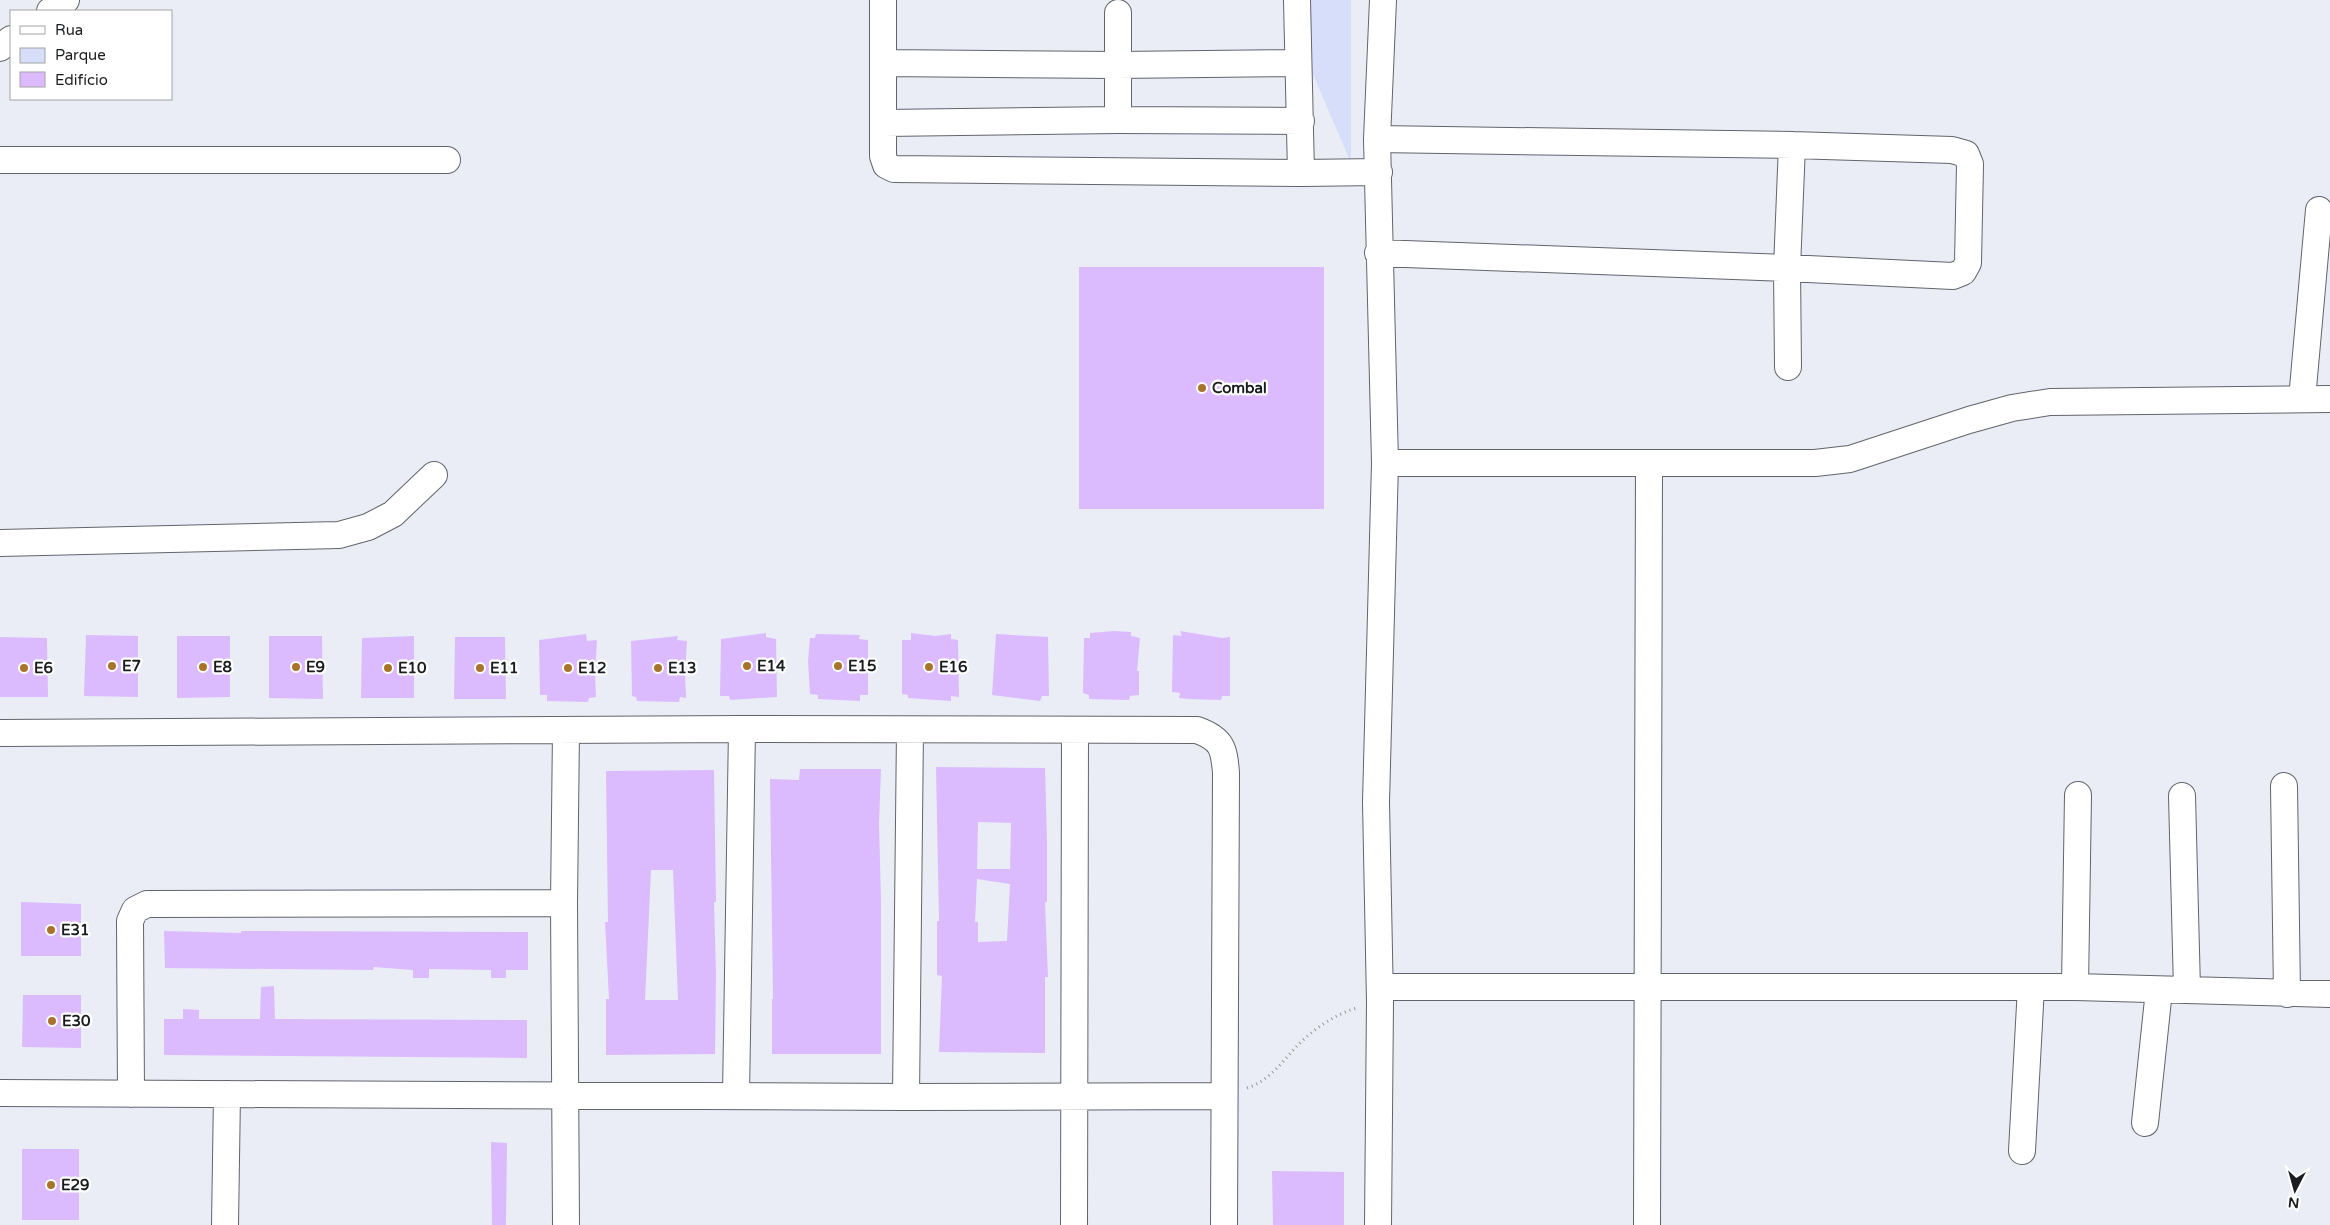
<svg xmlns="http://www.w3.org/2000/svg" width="2330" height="1225" font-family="'Varela Round',sans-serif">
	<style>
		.park { fill: #d6defa }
		.building { fill: #dcbafe; fill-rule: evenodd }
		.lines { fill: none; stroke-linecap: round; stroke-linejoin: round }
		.minor-casing { stroke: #62646b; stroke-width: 28 }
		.path { stroke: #95979d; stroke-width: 3; stroke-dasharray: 1 4; stroke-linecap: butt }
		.minor { stroke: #fff; stroke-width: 26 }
		.poi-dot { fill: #a8742c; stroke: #fff; stroke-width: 2 }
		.labels { text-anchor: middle; stroke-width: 4.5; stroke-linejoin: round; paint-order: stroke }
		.poi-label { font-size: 15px; font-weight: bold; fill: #1b1c1f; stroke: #fff; text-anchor: start }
	</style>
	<rect width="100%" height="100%" fill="#eaedf5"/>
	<!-- park -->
	<path class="park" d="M1303,0H1351V163L1306,58Z"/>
	<!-- building -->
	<path class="building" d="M1079,267H1324V509H1079Z
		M1114,631L1131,632V636L1140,638L1137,671H1139V695L1130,696L1129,700L1089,699V695L1083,693L1084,638H1090V633Z
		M1180,631L1222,638L1230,637V696H1222L1221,700L1189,699L1179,698L1180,693L1172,692L1173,635L1182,636Z
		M766,633V637L776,639L777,697L730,700L729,696H720L721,639Z
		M911,633L935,636L951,634V639L958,640L959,697L951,696V701L908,698V695L902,694V640H911Z
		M586,634L587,641L597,640L595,672L596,697L589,698L588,702L547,701V695H540L539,640Z
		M816,634L860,635L859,639L868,640V695H860V701L818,699V695L810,694L808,661L810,638H815Z
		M996,634L1048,637L1049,696H1042L1040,701L992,695Z
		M86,635L138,636V697L84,696Z
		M177,636H230V697L177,698Z
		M269,636H322L323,699L269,698Z
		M414,636V698H361L362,638Z
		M678,636L677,640L687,641L685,674L686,698L680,697L679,702L637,701L636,697L632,696L631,641Z
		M0,637L47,638L48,697H0Z
		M455,637H505L506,699H454Z
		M936,767L1045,768L1047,842V902H1045L1048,977H1045V1053L939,1052L942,976L937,975V921H939ZM978,822L1011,823L1010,869H977ZM977,879L1010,884L1007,941L978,942V922H975Z
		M800,769H881L879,824L881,901V1054H772V999H773L770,779L799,780Z
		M714,770L716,902H714L716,974L715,1054L606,1055V999H609L605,922H608L606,771ZM651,870H673L678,1000H645Z
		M21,902L81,904V956H21Z
		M164,931L241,933V931L528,932V970H506V978H491V970L429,969V978H413V970L374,967L373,970L165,968Z
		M274,986L275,1019L527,1020V1058L164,1055V1019H183V1009L199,1010V1019H260L261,987Z
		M23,995H81V1048L22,1047Z
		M491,1142L507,1143L506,1225H492Z
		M22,1149H79V1220H22Z
		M1272,1171L1344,1172V1225H1273Z"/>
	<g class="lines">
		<defs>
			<path id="minor" d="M883,0V156L886,165L894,169L1301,173L1379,172
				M1297,0L1301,173
				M50,11L66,0
				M1118,13V120
				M0,48L11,39
				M884,63L1118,65L1297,63
				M884,123L1118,120L1301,121
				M1377,139L1792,145L1952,150L1966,154L1970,164L1968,263L1963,272L1953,276L1787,268L1378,253
				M0,160H447
				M1788,367L1787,268L1792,145
				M2302,399L2319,210
				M1385,463H1815L1850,459L1969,420L2012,408L2050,402L2330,399
				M0,543L339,535L368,527L393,514L434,475
				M566,731L564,903L566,1225
				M0,733L742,729L1197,730C1222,739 1224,748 1226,773L1224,1225
				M2284,786L2287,994
				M2182,796L2187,989
				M1380,987H2075L2330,994
				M2075,987L2078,795
				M0,1093L906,1097L1224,1096
				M131,1094L130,921L135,910L147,904L564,903
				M736,1095L742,729
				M906,1097L910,730
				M2145,1123L2159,990
				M2022,1151L2031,987
				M225,1225L227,1094
				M1074,1225L1075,731
				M1378,1225L1380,1002L1376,802L1385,463L1377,139L1383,0
				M1647,1225L1649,464"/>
		</defs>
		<!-- minor casing -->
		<use href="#minor" class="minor-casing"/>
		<!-- path -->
		<path class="path" d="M1247,1088C1269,1081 1281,1063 1296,1047C1312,1030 1335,1014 1357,1008"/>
		<!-- minor -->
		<use href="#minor" class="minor"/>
	</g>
	<!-- markers -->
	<g class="poi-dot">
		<circle cx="1202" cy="388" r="5"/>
		<circle cx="112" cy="666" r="5"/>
		<circle cx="747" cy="666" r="5"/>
		<circle cx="838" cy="666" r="5"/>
		<circle cx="203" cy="667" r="5"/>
		<circle cx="296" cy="667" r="5"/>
		<circle cx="929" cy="667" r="5"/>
		<circle cx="24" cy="668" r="5"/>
		<circle cx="388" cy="668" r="5"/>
		<circle cx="480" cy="668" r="5"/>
		<circle cx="568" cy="668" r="5"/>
		<circle cx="658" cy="668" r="5"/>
		<circle cx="51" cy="930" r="5"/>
		<circle cx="52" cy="1021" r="5"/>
		<circle cx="51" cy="1185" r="5"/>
	</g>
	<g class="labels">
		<!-- poi labels -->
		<g class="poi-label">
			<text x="1212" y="393">Combal</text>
			<text x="122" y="671">E7</text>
			<text x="757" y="671">E14</text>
			<text x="848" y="671">E15</text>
			<text x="213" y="672">E8</text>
			<text x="306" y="672">E9</text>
			<text x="939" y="672">E16</text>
			<text x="34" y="673">E6</text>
			<text x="398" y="673">E10</text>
			<text x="490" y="673">E11</text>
			<text x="578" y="673">E12</text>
			<text x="668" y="673">E13</text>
			<text x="61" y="935">E31</text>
			<text x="62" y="1026">E30</text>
			<text x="61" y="1190">E29</text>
		</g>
	</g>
	<!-- legend -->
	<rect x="10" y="10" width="162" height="90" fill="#ffffff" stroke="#a4a4a5"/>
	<rect x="20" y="26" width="25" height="8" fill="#ffffff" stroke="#a4a4a5"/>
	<text x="55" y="35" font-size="15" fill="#1b1c1f">Rua</text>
	<rect x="20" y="48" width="25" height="15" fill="#d6defa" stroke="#a4a4a5"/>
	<text x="55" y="60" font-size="15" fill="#1b1c1f">Parque</text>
	<rect x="20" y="72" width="25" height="15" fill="#dcbafe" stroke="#a4a4a5"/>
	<text x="55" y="85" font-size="15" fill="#1b1c1f">Edifício</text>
	<!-- north arrow -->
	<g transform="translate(2295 1190) rotate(186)" stroke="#ffffff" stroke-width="4" paint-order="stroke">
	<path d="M0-4L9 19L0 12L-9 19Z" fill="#1b1c1f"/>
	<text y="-8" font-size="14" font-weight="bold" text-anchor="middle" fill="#1b1c1f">N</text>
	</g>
</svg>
